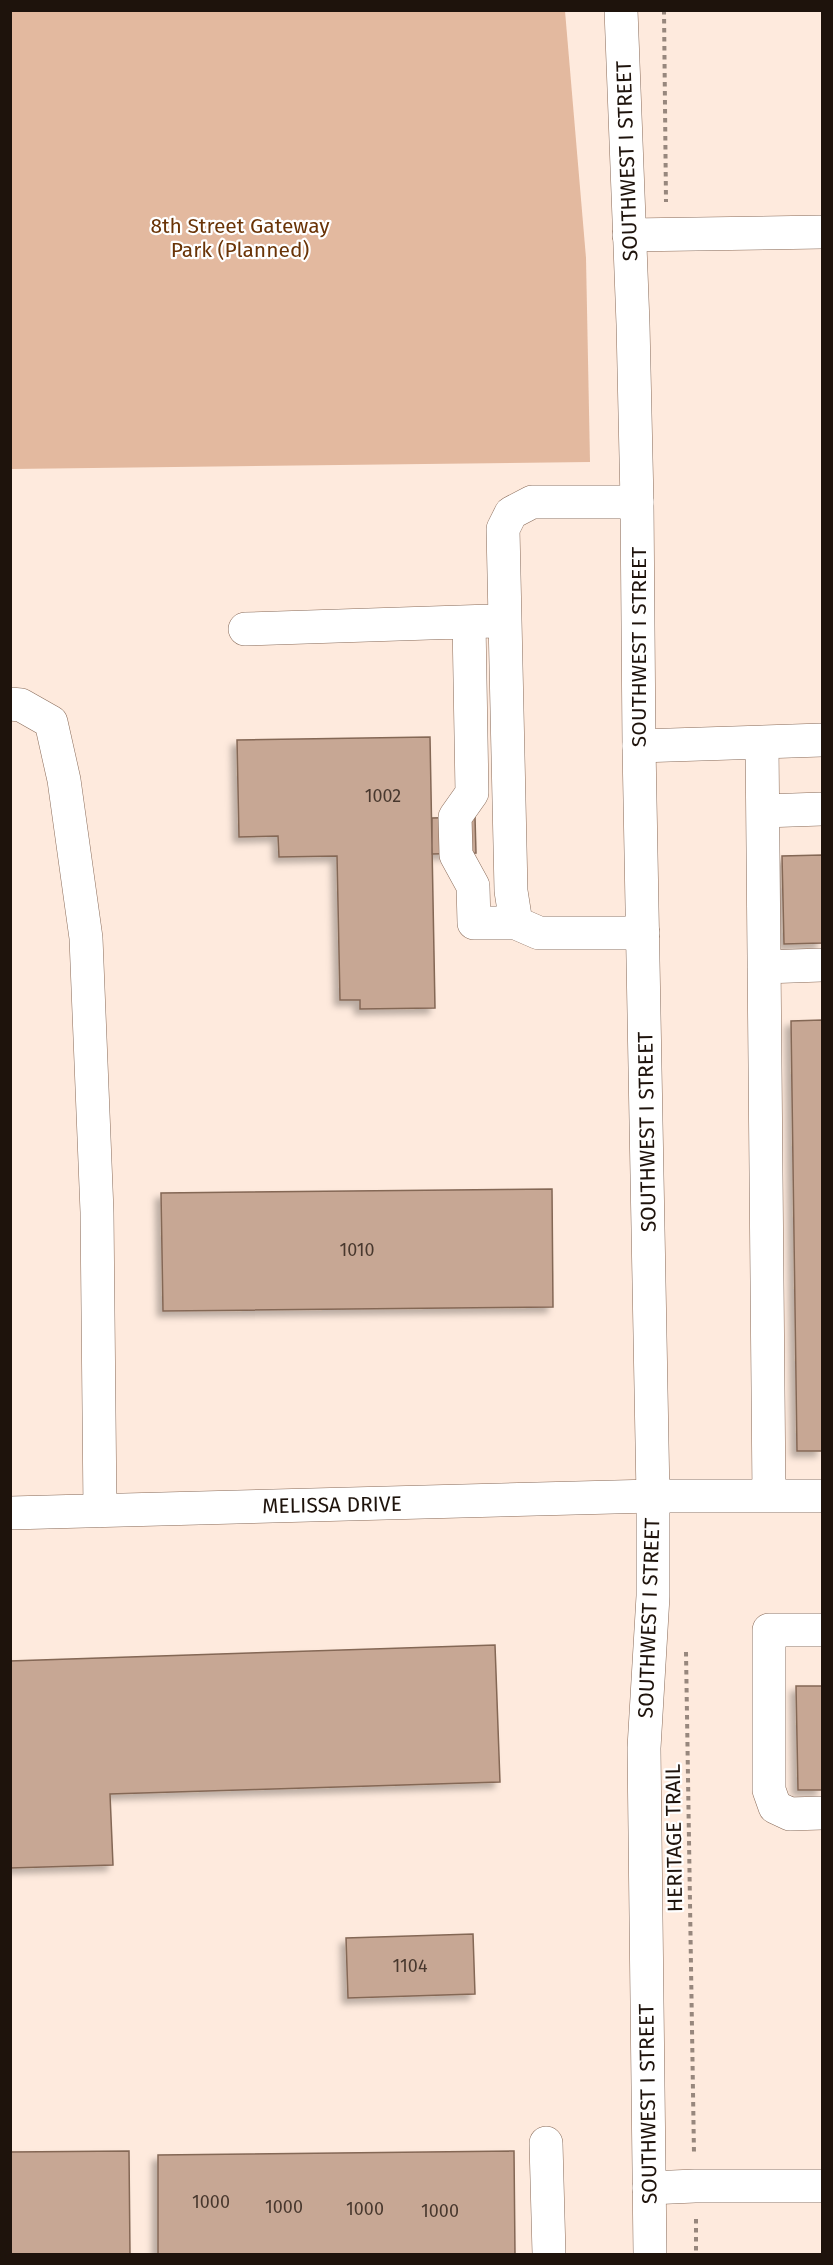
<svg xmlns="http://www.w3.org/2000/svg" width="833" height="2265" font-family="'Fira Sans',sans-serif">
	<style>
		.green { fill: #e3b99f }
		.building { fill: #c7a794; stroke: #846755; stroke-width: 1.5; filter: url(#shadow) }
		.lines { fill: none; stroke-linecap: round; stroke-linejoin: round }
		.minor-casing { stroke: #896b59; stroke-width: 34 }
		.major-casing { stroke: #896b59; stroke-width: 34 }
		.path { stroke: #97877d; stroke-width: 4; stroke-dasharray: 4.5 4.5; stroke-linecap: butt }
		.minor { stroke: #fff; stroke-width: 33 }
		.major { stroke: #fff; stroke-width: 33 }
		.labels { text-anchor: middle; stroke-width: 4.5; stroke-linejoin: round; paint-order: stroke }
		.number-label { font-size: 18px; fill: #48382e }
		.street-label { font-size: 21px; fill: #1e130c; stroke: #fff }
		.park-label { font-size: 21px; fill: #6a3407; stroke: #fff }
	</style>
	<defs>
		<filter id="shadow"><feDropShadow dx="-5.5" dy="5.5" stdDeviation="3" flood-color="#0004"/></filter>
	</defs>
	<rect width="100%" height="100%" fill="#feeadd"/>
	<!-- green -->
	<path class="green" d="M10,11H565L586,258L590,462L11,469Z"/>
	<!-- building -->
	<path class="building" d="M430,737L435,1008L360,1009V1000H340L337,856L279,857L278,836L239,837L237,740Z
		M475,817L476,853L432,854V818Z
		M822,855V943L784,944L782,856Z
		M822,1020V1451H797L791,1021Z
		M552,1189L553,1307L163,1311L161,1193Z
		M495,1645L500,1782L110,1794L113,1865L10,1868V1661Z
		M796,1686H822V1790H798Z
		M473,1934L475,1994L348,1998L346,1938Z
		M129,2151L130,2254H10V2152Z
		M514,2151L515,2254H158V2155Z"/>
	<g class="lines">
		<defs>
			<path id="minor" d="M629,235L822,232
				M469,622L472,793L455,817L456,855L473,886L474,923H516L539,933H643
				M245,629L491,621
				M10,704L21,705L51,722L64,780L86,938L97,1212L100,1511
				M762,742L769,1496
				M639,746L822,740
				M763,811L822,809
				M516,923L511,891L503,529L511,513L532,502H637
				M764,967L822,965
				M10,1513L653,1496H822
				M822,1630H769V1790L775,1807L790,1814L822,1813
				M546,2143L549,2254
				M649,2188L695,2186H822"/>
			<path id="major" d="M621,10L633,324L637,502L639,746L653,1496V1596L644,1748L650,2254"/>
		</defs>
		<!-- minor casing -->
		<use href="#minor" class="minor-casing"/>
		<!-- major casing -->
		<use href="#major" class="major-casing"/>
		<!-- path -->
		<path class="path" d="M664,10L666,202
			M686,1652L694,2154
			M696,2219V2254"/>
		<!-- minor -->
		<use href="#minor" class="minor"/>
		<!-- major -->
		<use href="#major" class="major"/>
	</g>
	<g class="labels">
		<!-- number labels -->
		<g class="number-label">
			<text x="383" y="802">1002</text>
			<text x="357" y="1256">1010</text>
			<text x="410" y="1972">1104</text>
			<text x="211" y="2208">1000</text>
			<text x="284" y="2213">1000</text>
			<text x="365" y="2215">1000</text>
			<text x="440" y="2217">1000</text>
		</g>
		<!-- street labels -->
		<g class="street-label">
			<text transform="translate(627 161) rotate(-92)" y="7">SOUTHWEST I STREET</text>
			<text transform="translate(639 647) rotate(-90)" y="7">SOUTHWEST I STREET</text>
			<text transform="translate(647 1132) rotate(-91)" y="7">SOUTHWEST I STREET</text>
			<text transform="translate(332 1505) rotate(-1)" y="7">MELISSA DRIVE</text>
			<text transform="translate(649 1618) rotate(-88)" y="7">SOUTHWEST I STREET</text>
			<text transform="translate(674 1838) rotate(-91)" y="7">HERITAGE TRAIL</text>
			<text transform="translate(648 2104) rotate(-91)" y="7">SOUTHWEST I STREET</text>
		</g>
		<!-- park labels -->
		<g class="park-label">
			<text x="240" y="233">8th Street Gateway<tspan x="240" dy="24">Park (Planned)</tspan></text>
		</g>
	</g>
	<!-- border -->
	<rect width="833" height="2265" fill="none" stroke="#1e130c" stroke-width="24"/>
</svg>
